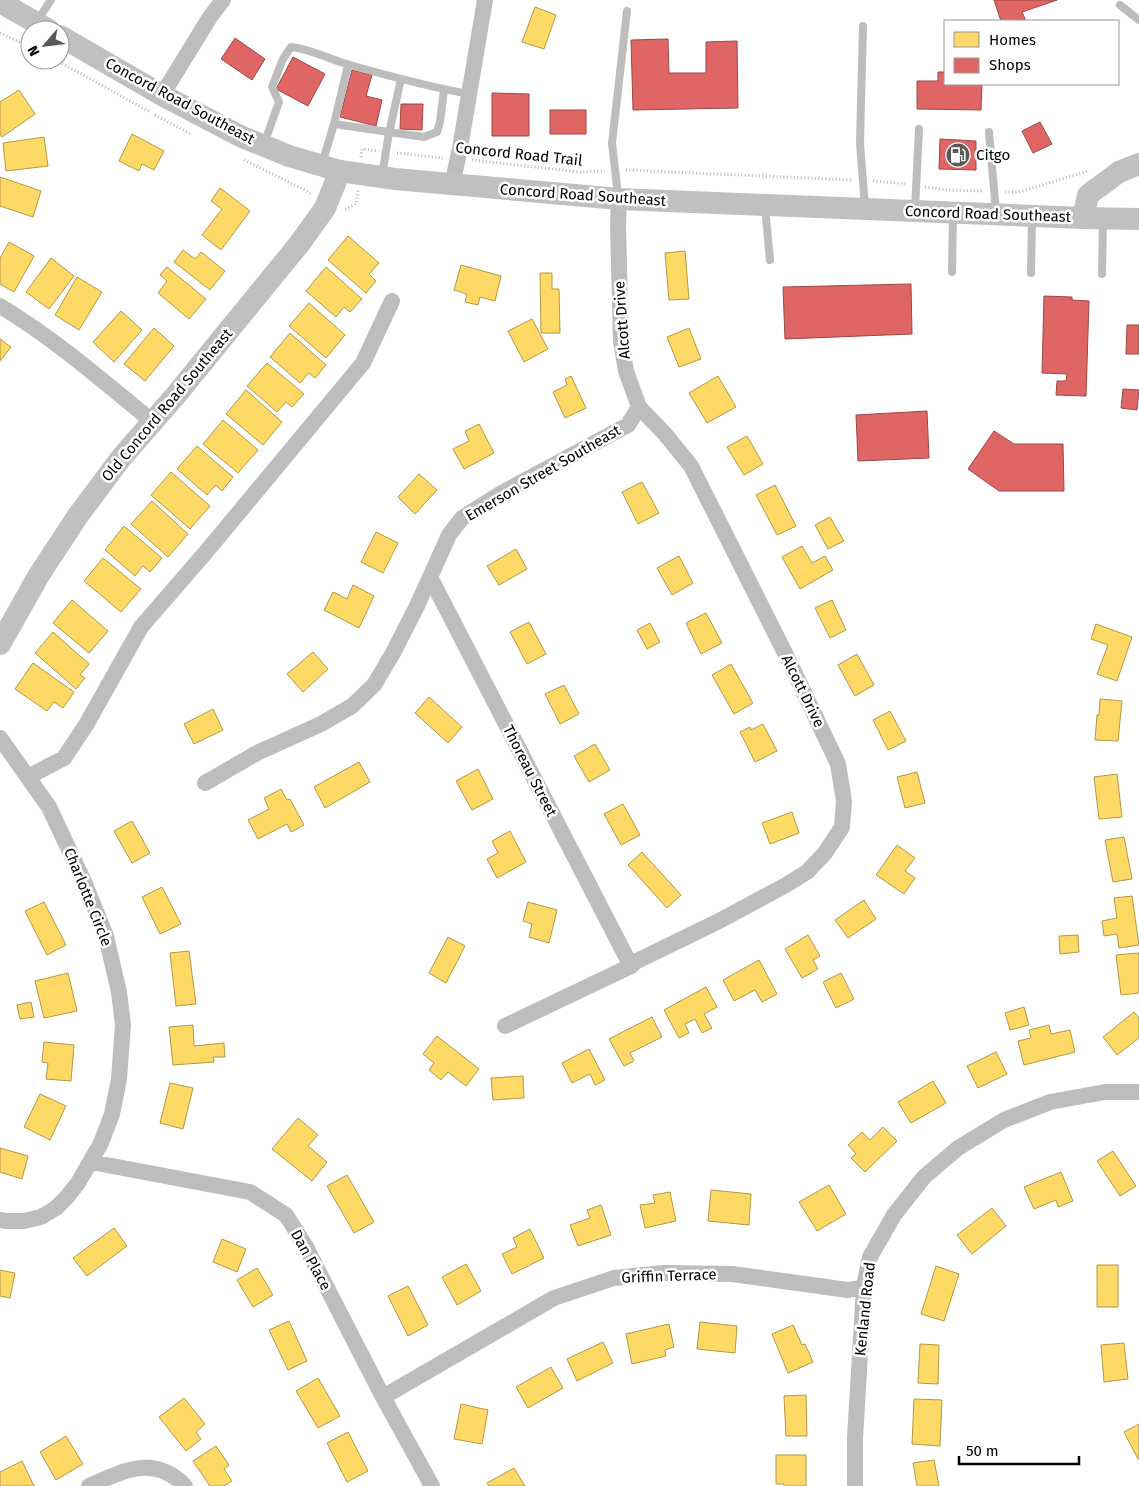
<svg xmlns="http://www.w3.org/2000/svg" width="1139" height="1486" font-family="'Fira Sans',sans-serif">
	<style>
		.homes { fill: #ffd966; stroke: #b29847 }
		.shops { fill: #e06666; stroke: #9d4747 }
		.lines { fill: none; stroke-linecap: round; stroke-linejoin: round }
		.path { stroke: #b8b8b8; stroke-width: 3; stroke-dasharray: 1 2.5; stroke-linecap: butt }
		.lane { stroke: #bdbdbd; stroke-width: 8 }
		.street { stroke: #bdbdbd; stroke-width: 16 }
		.secondary { stroke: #c0c0c0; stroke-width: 22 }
		.labels { text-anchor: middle; stroke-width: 5; stroke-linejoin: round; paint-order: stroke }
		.street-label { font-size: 15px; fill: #000; stroke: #fff }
		.poi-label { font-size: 15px; fill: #000; stroke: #fff; text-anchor: start }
	</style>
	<rect width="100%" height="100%" fill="#fff"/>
	<!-- homes -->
	<path class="homes" d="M535,7L556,15L544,49L522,42Z
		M19,90L35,114L2,137L0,134V102Z
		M132,134L164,151L154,170L142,164L139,171L119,161Z
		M44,137L48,166L6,171L3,143Z
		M0,177L41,191L33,217L0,206Z
		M220,188L250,211L221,250L202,235L222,209L211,201Z
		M348,236L379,263L369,274L376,281L366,293L328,260Z
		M9,242L34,256L14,292L0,284V258Z
		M183,250L195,259L201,252L225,271L210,290L174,262Z
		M685,251L689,299L669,300L665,253Z
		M51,258L74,276L49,309L26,292Z
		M461,265L501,276L495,301L480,297L478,305L465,302L467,294L454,290Z
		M167,267L206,299L189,319L158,293L167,281L160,275Z
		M326,267L362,299L350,312L344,307L336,317L306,291Z
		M540,273H552V289H559L560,333H541Z
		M77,277L102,292L79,330L55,315Z
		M309,303L345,335L326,358L289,326Z
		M121,311L142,330L114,362L93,342Z
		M532,319L548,349L524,362L508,331Z
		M154,328L174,346L145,381L124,364Z
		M689,328L701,359L679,367L667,337Z
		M290,333L326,365L315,378L309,373L300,383L270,357Z
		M0,339L11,347L0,361Z
		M267,363L304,394L292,407L286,402L277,412L247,386Z
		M571,376L586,408L565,418L553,392L567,385L565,379Z
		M718,376L736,407L707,423L689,393Z
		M246,390L282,422L263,445L226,414Z
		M223,420L258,450L238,473L203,444Z
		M479,424L494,453L464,469L453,449L469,441L465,431Z
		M747,436L763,464L744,475L727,447Z
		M197,446L233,477L222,491L216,485L207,495L177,469Z
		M171,472L210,506L190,529L151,495Z
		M419,474L437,490L415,514L398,497Z
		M642,482L659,513L638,524L622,492Z
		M775,485L796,526L777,535L756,495Z
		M152,501L188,534L168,557L131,524Z
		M830,517L844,541L828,549L815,525Z
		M124,526L162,558L150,572L143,566L135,576L105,550Z
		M376,532L398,543L383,573L361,562Z
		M802,546L812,563L825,556L833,570L800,589L782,557Z
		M516,549L527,569L499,585L487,566Z
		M679,556L693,583L672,595L657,568Z
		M103,558L141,589L121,612L84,581Z
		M353,585L374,596L359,628L324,610L333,592L347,599Z
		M72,600L108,631L89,653L53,623Z
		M832,600L846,630L830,638L815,608Z
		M706,613L722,643L701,654L686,623Z
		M529,622L546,654L527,664L510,632Z
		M650,623L660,642L647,649L637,630Z
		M1096,624L1132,637L1117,681L1097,674L1108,645L1091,639Z
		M53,632L89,664L80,675L85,678L76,689L35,653Z
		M313,652L328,669L303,692L287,674Z
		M857,654L874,685L855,696L838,665Z
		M33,663L74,692L63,708L54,702L47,711L15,689Z
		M731,664L753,703L734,714L712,675Z
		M564,685L579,714L560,724L545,694Z
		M429,697L462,727L448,743L415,713Z
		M1100,699L1122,701L1118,741L1095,740L1097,715H1099Z
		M213,709L223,730L194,744L184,724Z
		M890,711L906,741L888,750L873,720Z
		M763,724L777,751L755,762L740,732L750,727L751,730Z
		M595,744L610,770L589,782L574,756Z
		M359,762L370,782L325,808L314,787Z
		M478,769L493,799L472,810L456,781Z
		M917,772L925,803L905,808L897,777Z
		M1117,774L1122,817L1099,819L1094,777Z
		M281,789L287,800L290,799L304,825L291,832L287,824L258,839L248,820L269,809L264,798Z
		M623,804L640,835L621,845L604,814Z
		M792,812L799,833L770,844L762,823Z
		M132,821L150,853L132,863L114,831Z
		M510,831L526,862L497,878L487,859L498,853L492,841Z
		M1124,837L1132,879L1113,882L1105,840Z
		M897,845L915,858L905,871L915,878L904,894L876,875Z
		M642,852L681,895L667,908L628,865Z
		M162,887L181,924L160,934L142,897Z
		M1132,896L1139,945L1119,948L1117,934L1104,936L1102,921L1117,918L1114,898Z
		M864,900L876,919L848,938L835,920Z
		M44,902L66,945L47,955L25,911Z
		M528,902L557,910L549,943L529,937L532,924L523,921Z
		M808,935L820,956L813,960L818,969L802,978L785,949Z
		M1078,935L1079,952L1060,954L1059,936Z
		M448,937L465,946L446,983L429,973Z
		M189,951L196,1004L176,1006L170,953Z
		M1139,953V993L1121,995L1116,955Z
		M759,960L777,994L762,1002L755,990L734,1001L723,980Z
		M68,973L77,1011L44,1018L35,981Z
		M841,973L854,999L836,1008L823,982Z
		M706,987L717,1007L704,1014L712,1028L702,1033L695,1019L685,1024L689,1033L679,1038L664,1010Z
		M31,1002L34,1017L20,1019L17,1005Z
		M1024,1007L1029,1025L1010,1030L1005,1013Z
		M1134,1012L1139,1018V1038L1117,1055L1103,1037Z
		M652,1017L662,1037L630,1053L634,1061L624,1066L609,1039Z
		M193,1025L194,1046L224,1043L225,1057H213L214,1062L173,1065L169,1027Z
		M1049,1025L1051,1034L1070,1030L1075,1052L1024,1065L1018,1041L1031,1038L1029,1030Z
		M437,1036L479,1069L466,1086L448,1072L441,1080L429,1070L434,1063L423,1054Z
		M44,1042L74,1045L71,1081L46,1079L48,1063L42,1062Z
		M589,1049L605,1080L595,1085L590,1074L572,1083L562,1063Z
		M996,1052L1007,1074L978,1088L967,1066Z
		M523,1076L524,1098L493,1100L491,1078Z
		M933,1081L946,1103L911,1123L898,1102Z
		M170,1083L193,1088L183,1129L160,1123Z
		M40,1094L66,1106L50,1140L24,1127Z
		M298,1118L318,1135L308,1146L327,1162L312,1181L272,1149Z
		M883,1127L897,1141L865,1172L851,1158L856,1154L848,1145L862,1132L870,1140Z
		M0,1148L28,1156L22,1179L0,1172Z
		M1113,1151L1136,1186L1120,1196L1097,1161Z
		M1061,1172L1073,1201L1058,1207L1056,1200L1034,1209L1024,1187Z
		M347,1175L374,1222L354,1233L327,1186Z
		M829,1185L846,1214L817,1231L799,1202Z
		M711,1190L751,1194L749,1225L708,1221Z
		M670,1192L676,1221L645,1228L640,1205L655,1203L653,1195Z
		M601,1205L611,1235L578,1246L570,1225L590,1218L587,1210Z
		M992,1208L1006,1226L972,1254L957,1235Z
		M114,1228L127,1246L87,1276L73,1258Z
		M530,1229L544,1258L512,1274L502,1254L517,1247L513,1238Z
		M222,1239L246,1249L237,1272L213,1262Z
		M466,1264L481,1291L457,1305L442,1277Z
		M1097,1265H1118V1307H1097Z
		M936,1266L959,1274L944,1321L921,1314Z
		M257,1268L273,1295L253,1307L237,1280Z
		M0,1270L15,1273L10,1298L0,1296Z
		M408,1286L428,1325L408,1336L388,1296Z
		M289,1321L307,1361L288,1370L269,1330Z
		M700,1322L737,1326L735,1353L697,1349Z
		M669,1324L674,1347L665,1350L666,1356L632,1364L626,1334Z
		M793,1325L802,1345L805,1344L813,1362L788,1373L772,1334Z
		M603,1342L613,1363L577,1381L567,1359Z
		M1124,1343L1128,1379L1104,1382L1101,1345Z
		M920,1344L939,1345L938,1384L918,1383Z
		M551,1367L563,1388L528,1408L516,1387Z
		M318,1378L340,1416L318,1428L296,1391Z
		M806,1395L807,1436H786L784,1396Z
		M184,1398L205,1424L196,1432L201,1439L186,1451L159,1417Z
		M914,1399L942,1400L940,1446L912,1444Z
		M461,1404L488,1410L482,1444L454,1439Z
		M1139,1424V1459H1138L1124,1432Z
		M348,1432L368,1471L347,1482L327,1443Z
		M66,1436L83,1464L56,1480L40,1452Z
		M216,1446L229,1465L224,1469L232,1481L224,1486H210L193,1461Z
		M776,1455H806V1486H784V1484H776Z
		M934,1460L939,1486H917L913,1463Z
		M22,1461L34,1486H0V1472Z
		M514,1468L525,1486H489L487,1483Z"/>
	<!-- shops -->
	<path class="shops" d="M994,0H1057L1022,12L1026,21H1001Z
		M235,38L265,59L252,80L221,59Z
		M668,39L669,73H706V42L737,41L738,108L633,110L631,40Z
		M293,57L325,74L308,106L276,89Z
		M352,70L372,75L366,96L382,100L376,126L340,117Z
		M938,72H945V84H982L981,110L917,109V81H938Z
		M492,93L529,94V136H492Z
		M401,104H423L422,130L400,129Z
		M550,110H586V134H550Z
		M1040,122L1052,144L1033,153L1022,131Z
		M940,139L976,141V170L939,169Z
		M911,284L912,334L785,339L783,287Z
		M1044,296L1072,297V300L1089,301L1086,396L1056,395L1057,381H1066L1067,374L1042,373Z
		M1127,325H1139V354H1126Z
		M1123,389L1139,390L1137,410L1121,408Z
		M927,411L929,458L858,461L856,415Z
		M994,431L1014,444H1063L1064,491H999L968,469Z"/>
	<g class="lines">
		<!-- path -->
		<path class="path" d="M0,33L30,47
			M56,60L150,112
			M155,115L191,134
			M397,153L443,158
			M361,157L362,149L376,151
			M244,160L305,190L312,195
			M472,160L579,172L605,171
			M626,170L852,180
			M873,181L907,184
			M925,187L948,190L984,191
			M1005,192H1019L1088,171
			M345,209L356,204L358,190"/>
		<!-- lane -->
		<path class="lane" d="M1120,5L1139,20
			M37,21L51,0
			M863,26L860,143L865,207
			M334,124L348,65
			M989,132L996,212
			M264,144L279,102L272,87L283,59L291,47C312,49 330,60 350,65C389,76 429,87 469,94
			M322,164L334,124L424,137L437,132L440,122L444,90
			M382,176L389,133L401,79
			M618,196L612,143L627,11
			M765,207L770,260
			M915,209L919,129
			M952,272L953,215
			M1031,273L1032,217
			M1102,274L1103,220"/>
		<!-- street -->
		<path class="street" d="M162,95L210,17L223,0
			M452,185L460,148L485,0
			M0,306C55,339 103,381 153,422
			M430,577L631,966
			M0,738L49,807L85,884L106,936L119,992L123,1025L119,1079L112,1114L101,1143L78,1183L67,1197L56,1208L41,1217L24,1221H6L0,1220
			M28,777L64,758L86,725L141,627L206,552L363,363L392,301
			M205,783L257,753L321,724L352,706L374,685L393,653L417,606L449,535L462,518L500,494L628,425L639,407
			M505,1026L631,966L635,962L719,921L786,885L807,872L825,853L842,827L844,801L838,764L787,657L691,466L665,434L639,407L626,371L621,341L618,226L619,199
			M91,1162L250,1192L286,1215L306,1247L383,1397L432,1486
			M383,1397L554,1298L614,1278L664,1273L732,1274L848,1290L864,1287
			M89,1486C123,1471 154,1454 185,1486
			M855,1486V1438L864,1287L870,1257L894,1215L924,1177L958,1148L1004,1120L1050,1102L1105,1092H1139"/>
		<!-- secondary -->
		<path class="secondary" d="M0,2L49,30
			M60,36L162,95L240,136L289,156L340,171L395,179L619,199L1083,218L1139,219
			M1083,218L1088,195L1119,172L1139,164
			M0,644L39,575L77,517L121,458L176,395L300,243L325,208L340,171"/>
	</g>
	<!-- icons -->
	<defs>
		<symbol id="fuel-disc" viewBox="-11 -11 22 22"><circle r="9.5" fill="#595959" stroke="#fff"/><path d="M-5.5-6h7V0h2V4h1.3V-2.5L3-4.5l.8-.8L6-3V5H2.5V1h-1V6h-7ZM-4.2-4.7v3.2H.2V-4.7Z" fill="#fff"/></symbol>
	</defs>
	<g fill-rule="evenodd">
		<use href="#fuel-disc" x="944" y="141" width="28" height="28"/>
	</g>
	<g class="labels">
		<!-- street labels -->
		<g class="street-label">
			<text transform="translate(180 101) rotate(28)" y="5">Concord Road Southeast</text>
			<text transform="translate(519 154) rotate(6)" y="5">Concord Road Trail</text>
			<text transform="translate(583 195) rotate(4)" y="5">Concord Road Southeast</text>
			<text transform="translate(988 214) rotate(2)" y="5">Concord Road Southeast</text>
			<text transform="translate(622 320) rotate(-94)" y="5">Alcott Drive</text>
			<text transform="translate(167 405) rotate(-50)" y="5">Old Concord Road Southeast</text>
			<text transform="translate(543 473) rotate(-30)" y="5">Emerson Street Southeast</text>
			<text transform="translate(803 691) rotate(64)" y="5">Alcott Drive</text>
			<text transform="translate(530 771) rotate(63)" y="5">Thoreau Street</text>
			<text transform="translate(88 897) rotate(68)" y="5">Charlotte Circle</text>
			<text transform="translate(311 1260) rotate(61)" y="5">Dan Place</text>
			<text transform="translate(669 1276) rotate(-2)" y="5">Griffin Terrace</text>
			<text transform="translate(865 1309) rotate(-84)" y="5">Kenland Road</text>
		</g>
		<!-- poi labels -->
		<g class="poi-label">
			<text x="976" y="160">Citgo</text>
		</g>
	</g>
	<!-- legend -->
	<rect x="944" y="20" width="175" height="65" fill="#ffffff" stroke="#999999"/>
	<rect x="954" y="32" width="25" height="15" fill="#ffd966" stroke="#999999"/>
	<text x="989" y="45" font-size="15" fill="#000000">Homes</text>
	<rect x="954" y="58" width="25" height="15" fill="#e06666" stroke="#999999"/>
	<text x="989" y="70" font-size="15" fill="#000000">Shops</text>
	<!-- north arrow -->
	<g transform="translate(45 45) rotate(242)"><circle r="24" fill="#ffffff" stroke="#999999"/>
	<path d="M0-4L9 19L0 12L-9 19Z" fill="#595959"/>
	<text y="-8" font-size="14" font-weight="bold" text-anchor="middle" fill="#000000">N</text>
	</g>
	<!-- scale -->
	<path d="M959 1456v8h120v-8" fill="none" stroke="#000000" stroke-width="2.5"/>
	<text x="966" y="1456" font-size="15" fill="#000000" stroke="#ffffff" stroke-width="4" paint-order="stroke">50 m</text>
</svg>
